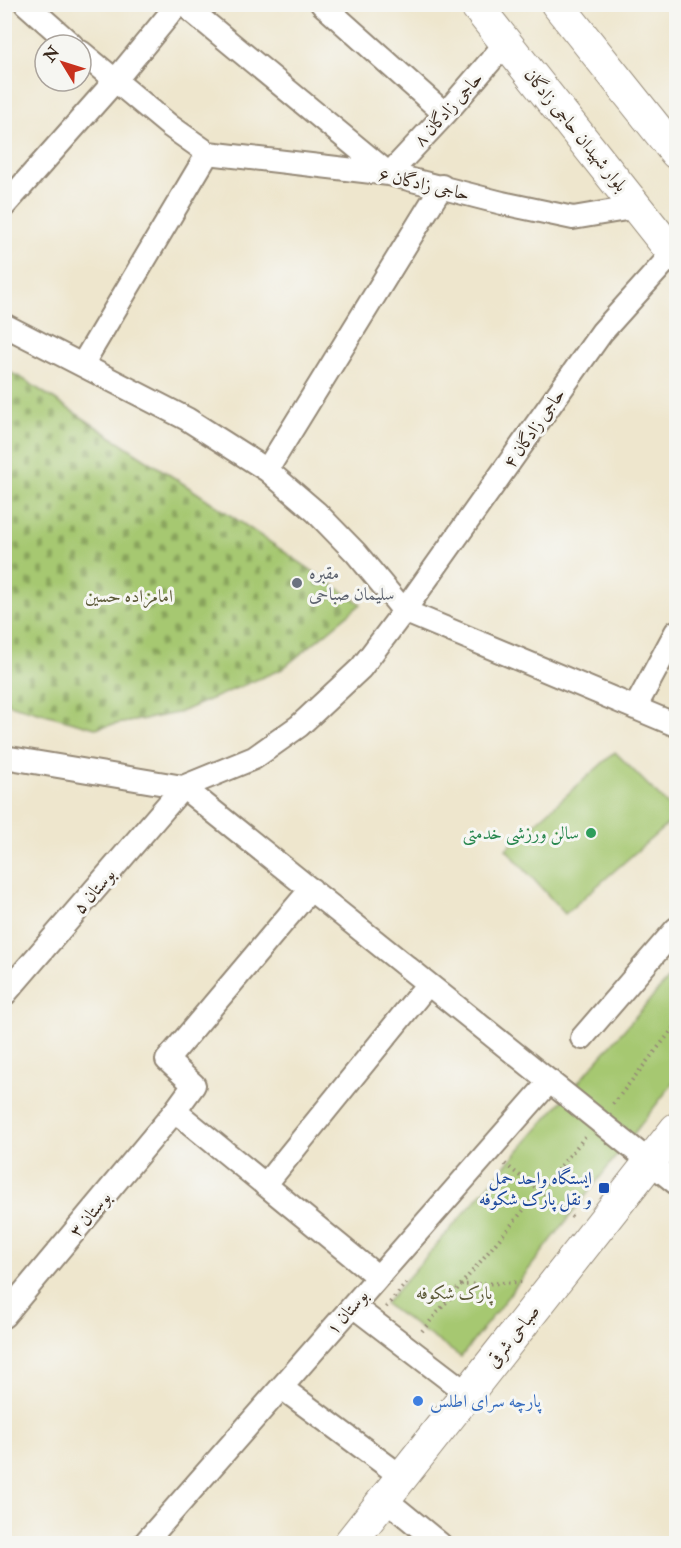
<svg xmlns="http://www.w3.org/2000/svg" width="681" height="1548" font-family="'IM FELL Double Pica',Amiri,serif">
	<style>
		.cemetery { fill: url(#cemetery-stones); stroke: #707948; stroke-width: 1.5 }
		.park { fill: #a6c871; stroke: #707948; stroke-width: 1.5 }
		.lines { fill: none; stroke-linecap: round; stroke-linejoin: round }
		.street-casing { stroke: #948876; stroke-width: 26 }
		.secondary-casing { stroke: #948876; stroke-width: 34 }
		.path { stroke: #948876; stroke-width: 4; stroke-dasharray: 1.5 4.5; stroke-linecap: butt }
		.street { stroke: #fff; stroke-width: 22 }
		.secondary { stroke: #fff; stroke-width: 32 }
		.worship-dot { fill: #6b7280; stroke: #f6f6f2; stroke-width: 2 }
		.leisure-dot { fill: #2e9e5b; stroke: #f6f6f2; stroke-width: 2 }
		.transit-dot { fill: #1a4fb4; stroke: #f6f6f2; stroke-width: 2 }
		.shop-dot { fill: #3f7fe0; stroke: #f6f6f2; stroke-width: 2 }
		.labels { text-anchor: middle; stroke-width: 6; stroke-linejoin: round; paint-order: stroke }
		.street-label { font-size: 18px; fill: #3b2a1e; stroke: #f6f6f2 }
		.worship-label { font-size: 18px; fill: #5b616d; stroke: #f6f6f2; text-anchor: start }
		.park-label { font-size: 18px; fill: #5b5937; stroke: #f6f6f2 }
		.leisure-label { font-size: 18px; fill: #27864d; stroke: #f6f6f2; text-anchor: end }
		.transit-label { font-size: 18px; fill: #164399; stroke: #f6f6f2; text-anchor: end }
		.shop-label { font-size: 18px; fill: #366cbe; stroke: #f6f6f2; text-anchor: start }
	</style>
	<defs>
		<pattern id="cemetery-stones" width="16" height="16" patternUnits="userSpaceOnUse" patternTransform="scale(1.5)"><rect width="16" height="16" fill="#a6c871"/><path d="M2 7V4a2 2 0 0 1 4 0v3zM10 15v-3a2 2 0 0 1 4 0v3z" fill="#88a35c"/></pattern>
	</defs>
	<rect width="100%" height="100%" fill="#f6f6f2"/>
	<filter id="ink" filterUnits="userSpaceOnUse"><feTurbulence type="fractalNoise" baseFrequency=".0167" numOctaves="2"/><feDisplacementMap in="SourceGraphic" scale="12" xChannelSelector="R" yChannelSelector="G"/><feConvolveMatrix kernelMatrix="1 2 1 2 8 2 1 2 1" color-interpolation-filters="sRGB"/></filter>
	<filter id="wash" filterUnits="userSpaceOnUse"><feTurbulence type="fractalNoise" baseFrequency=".008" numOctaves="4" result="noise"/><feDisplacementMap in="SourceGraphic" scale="24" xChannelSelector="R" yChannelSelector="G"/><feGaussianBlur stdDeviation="1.35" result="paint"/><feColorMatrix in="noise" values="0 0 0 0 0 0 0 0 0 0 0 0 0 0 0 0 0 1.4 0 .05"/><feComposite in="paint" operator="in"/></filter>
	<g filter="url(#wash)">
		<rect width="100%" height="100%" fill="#eee6cd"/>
		<!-- cemetery -->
		<path class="cemetery" d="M4,370L20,377L202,496L361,604L282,669L178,713L95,728L5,703Z"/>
		<!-- park -->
		<path class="park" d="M615,752L676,813V817L565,914L506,849Z
			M676,970V1079L461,1357L385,1304Z"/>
	</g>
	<g filter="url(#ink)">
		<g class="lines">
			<defs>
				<path id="street" d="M26,4L72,45
					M183,4L389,174L445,114L506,43
					M322,4L445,114
					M81,52L170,126L208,153L389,174L502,203L573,218L638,207
					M4,206L114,82L178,4
					M4,325L187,419L267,470L316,512L356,553L404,611L676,725
					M82,365L208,153
					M267,470L442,186
					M635,708L676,632
					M4,757L183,787L676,1183
					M311,889L167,1060L194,1085L175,1111L378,1277
					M4,995L183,787L254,758L299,726L361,668L404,611L602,332L673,253
					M582,1038L676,929
					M265,1185L428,984
					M353,1306L468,1394
					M4,1316L175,1111
					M282,1388L402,1477
					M385,1499L440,1544
					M144,1544L550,1081"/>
				<path id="secondary" d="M475,4L676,257
					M557,4L676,153
					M349,1544L676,1129"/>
			</defs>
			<!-- street casing -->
			<use href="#street" class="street-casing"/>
			<!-- secondary casing -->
			<use href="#secondary" class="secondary-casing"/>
			<!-- path -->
			<path class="path" d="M613,1104L676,1025
				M505,1164L572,1217
				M460,1285L521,1282
				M386,1307L409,1280
				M422,1331L585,1137"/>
			<!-- street -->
			<use href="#street" class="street"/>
			<!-- secondary -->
			<use href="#secondary" class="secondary"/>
		</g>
	</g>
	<!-- markers -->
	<circle class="worship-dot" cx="297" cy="583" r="6"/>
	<circle class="leisure-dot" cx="591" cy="833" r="6"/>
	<rect class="transit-dot" x="598" y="1182" width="12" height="12" rx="3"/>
	<circle class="shop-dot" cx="418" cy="1401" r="6"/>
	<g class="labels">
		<!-- street labels -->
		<g class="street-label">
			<text transform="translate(448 109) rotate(-48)" y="6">حاجی زادگان ۸</text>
			<text transform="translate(576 130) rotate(51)" y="6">بلوار شهیدان حاجی زادگان</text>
			<text transform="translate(424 184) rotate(13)" y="6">حاجی زادگان ۶</text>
			<text transform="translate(534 428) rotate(-55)" y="6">حاجی زادگان ۴</text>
			<text transform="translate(94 891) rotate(-49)" y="6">بوستان ۵</text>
			<text transform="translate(90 1214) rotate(-50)" y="6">بوستان ۳</text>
			<text transform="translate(347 1312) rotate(-49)" y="6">بوستان ۱</text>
			<text transform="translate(513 1336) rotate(-52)" y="6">صباحی شرقی</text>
		</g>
		<!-- worship labels -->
		<g class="worship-label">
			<text x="309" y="579">مقبره<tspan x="309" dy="21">سلیمان صباحی</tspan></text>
		</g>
		<!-- park labels -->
		<g class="park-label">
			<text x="129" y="602">امامزاده حسین</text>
			<text x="454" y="1299">پارک شکوفه</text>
		</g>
		<!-- leisure labels -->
		<g class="leisure-label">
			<text x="579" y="839">سالن ورزشی خدمتی</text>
		</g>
		<!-- transit labels -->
		<g class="transit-label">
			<text x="592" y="1184">ایستگاه واحد حمل<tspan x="592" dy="21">و نقل پارک شکوفه</tspan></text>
		</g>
		<!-- shop labels -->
		<g class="shop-label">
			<text x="430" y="1407">پارچه سرای اطلس</text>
		</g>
	</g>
	<!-- margin -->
	<rect width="681" height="1548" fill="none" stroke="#f6f6f2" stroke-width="24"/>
	<!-- north arrow -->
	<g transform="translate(63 63) rotate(308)"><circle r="28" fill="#f6f6f2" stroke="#aba49d" stroke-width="1.5"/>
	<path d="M0-4.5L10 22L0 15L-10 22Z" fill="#c8321e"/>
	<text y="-9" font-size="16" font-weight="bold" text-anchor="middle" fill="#3b2a1e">N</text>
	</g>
</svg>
